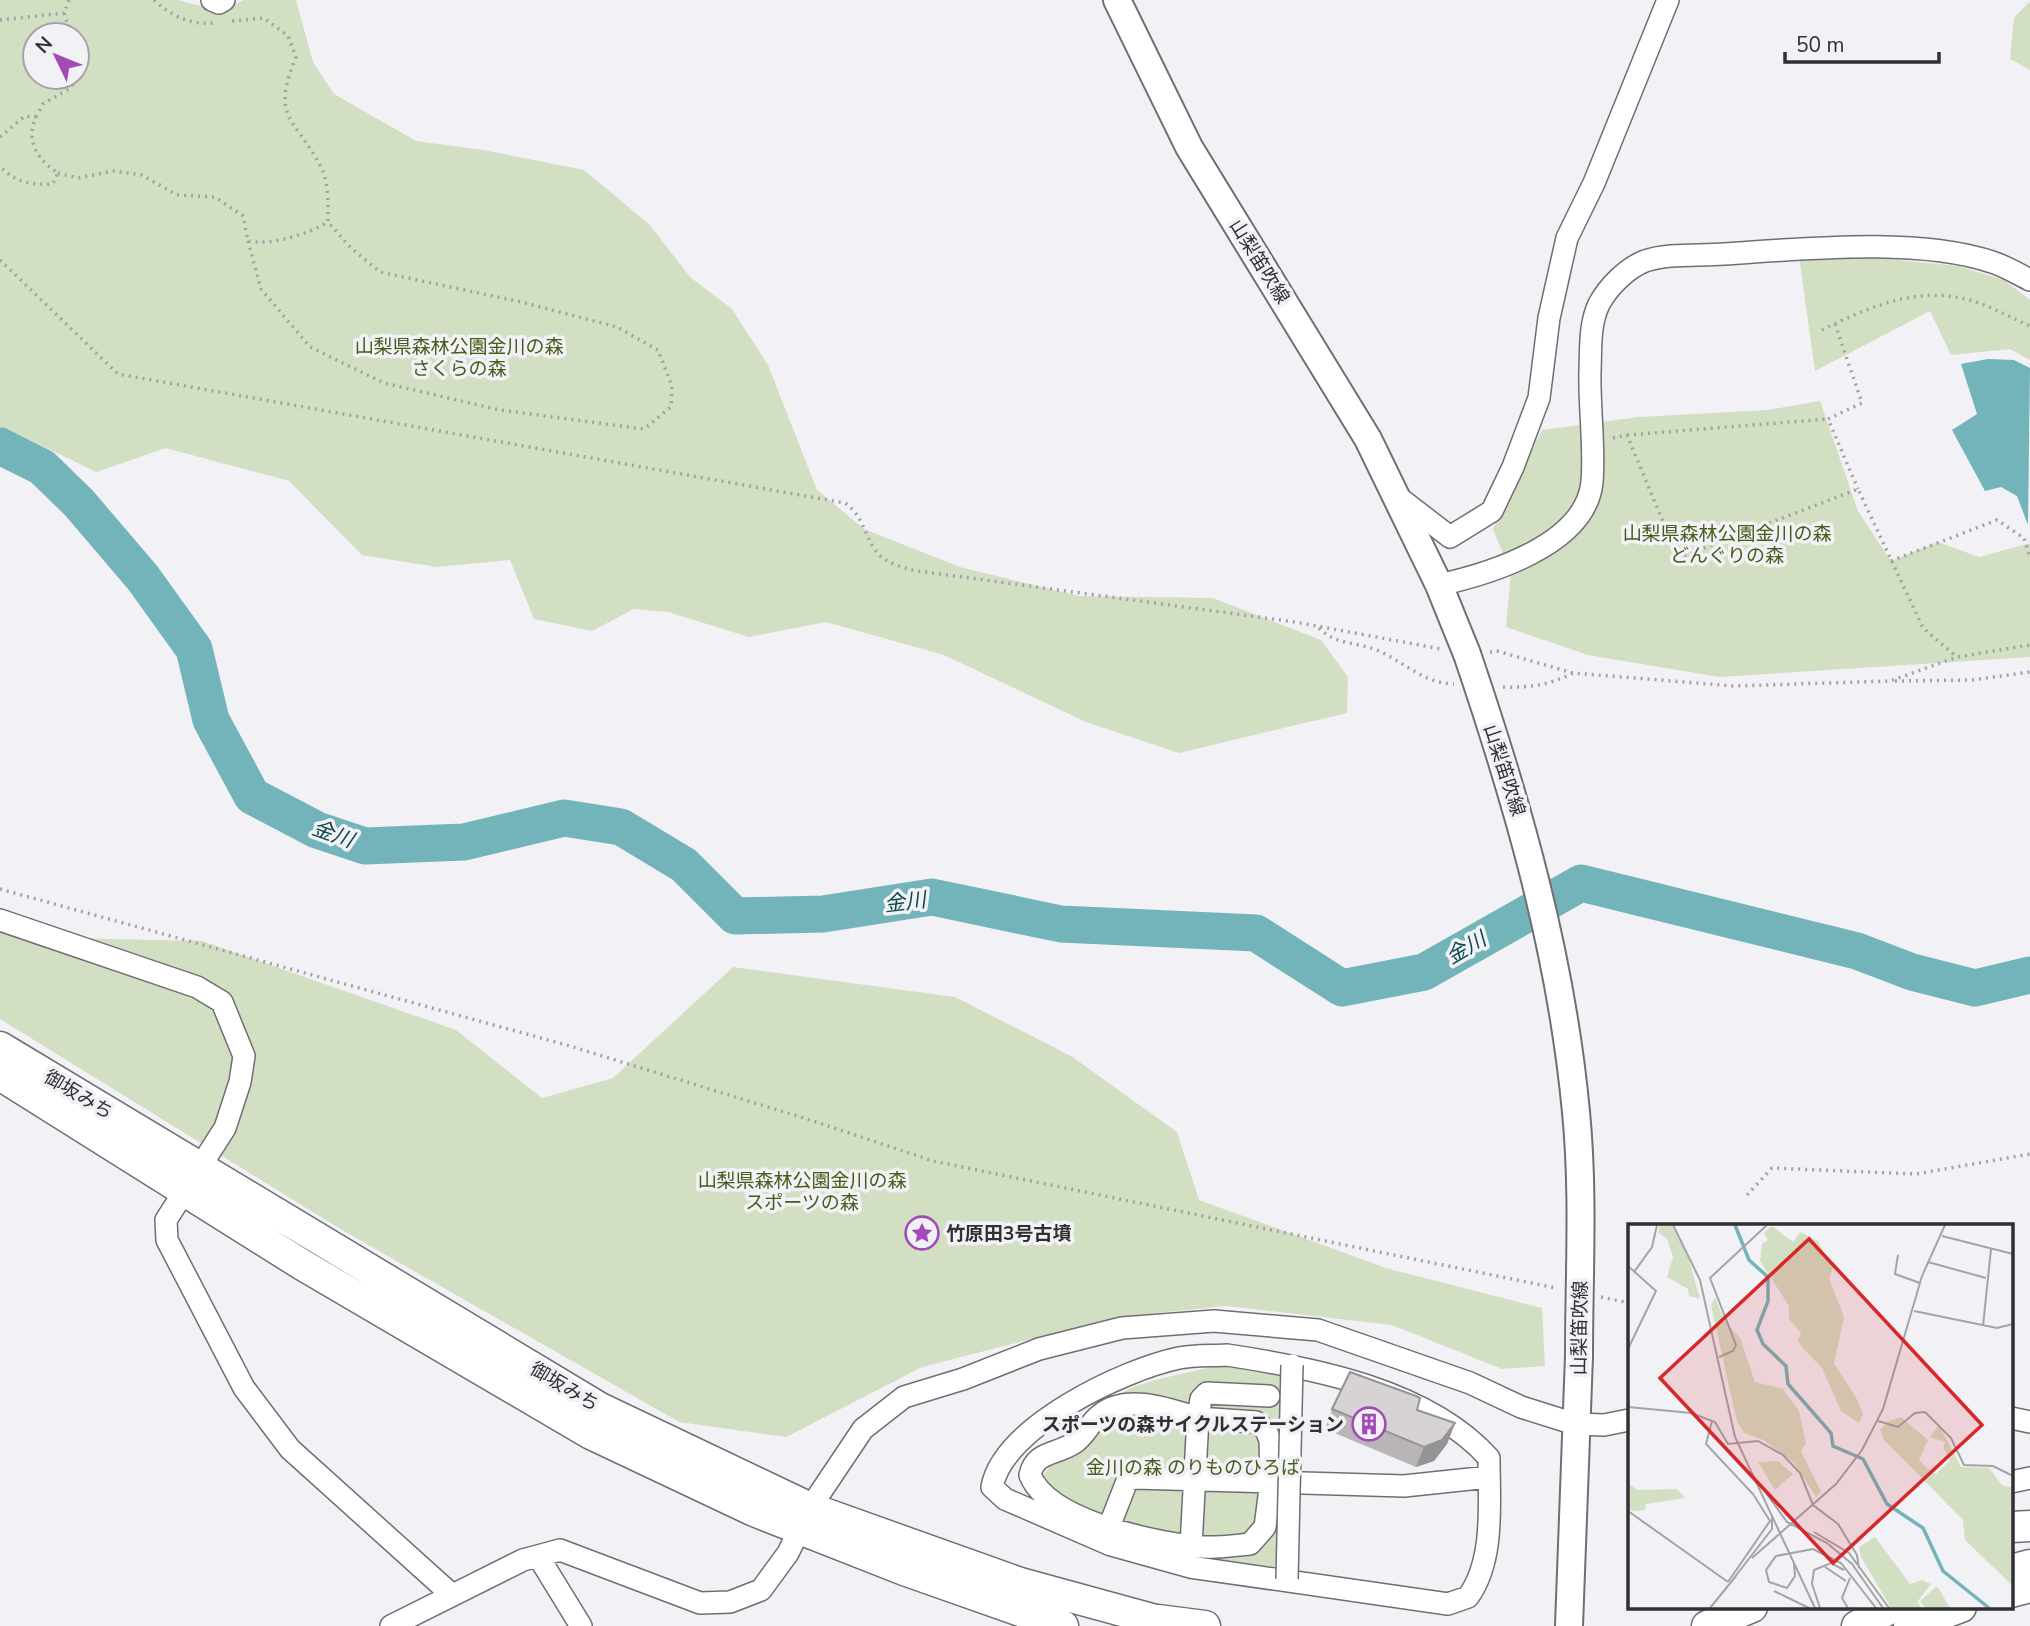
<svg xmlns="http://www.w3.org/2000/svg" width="2030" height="1626" font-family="'Nunito Sans','Noto Sans JP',sans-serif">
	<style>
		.green { fill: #d3dfc3; fill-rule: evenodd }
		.water { fill: #73b4ba }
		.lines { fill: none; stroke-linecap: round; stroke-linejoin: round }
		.river { stroke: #73b4ba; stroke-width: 37 }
		.minor-casing { stroke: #6f6f73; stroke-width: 24 }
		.major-casing { stroke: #6f6f73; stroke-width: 30 }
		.highway-casing { stroke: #6f6f73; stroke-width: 33 }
		.path { stroke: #a1a1a5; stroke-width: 3.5; stroke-dasharray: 2 5; stroke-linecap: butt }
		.minor { stroke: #fff; stroke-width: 21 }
		.major { stroke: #fff; stroke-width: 26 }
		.highway { stroke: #fff; stroke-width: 30 }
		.minor-bridge-casing { stroke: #6f6f73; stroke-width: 24; stroke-linecap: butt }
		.major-bridge-casing { stroke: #6f6f73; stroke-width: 30; stroke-linecap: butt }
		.minor-bridge { stroke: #fff; stroke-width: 21 }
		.major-bridge { stroke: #fff; stroke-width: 26 }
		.wall { fill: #b9b5b6 }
		.shaded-wall { fill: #969394 }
		.building { fill: #d7d2d4; stroke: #969394; stroke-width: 2 }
		.labels { text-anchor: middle; stroke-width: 7; stroke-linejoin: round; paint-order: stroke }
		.street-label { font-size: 19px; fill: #303032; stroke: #f1f1f6 }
		.park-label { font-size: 19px; fill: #465c18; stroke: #f1f1f6 }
		.poi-label { font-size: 19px; font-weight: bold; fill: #303032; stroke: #f1f1f6; text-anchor: start }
		.water-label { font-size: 21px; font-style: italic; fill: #0c484d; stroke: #f1f1f6 }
		.inset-river { fill: none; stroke: #73b4ba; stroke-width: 3.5 }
		.inset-road { fill: none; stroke: #a4a4a8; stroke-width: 2 }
		.view { fill: #d62828; fill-opacity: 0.15; stroke: #d62828; stroke-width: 3.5 }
		.inset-edge { fill: none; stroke: #303032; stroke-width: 3.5 }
	</style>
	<rect width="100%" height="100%" fill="#f1f1f6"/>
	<!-- green -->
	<path class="green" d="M0,0H178L220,11L244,0H296L313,62L334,94L416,141L483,150L584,170L649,224L690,277L732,309L768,365L817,490L864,529L960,567L1079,596L1213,598L1321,640L1348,677L1347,713L1179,753L1086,722L944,655L826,622L749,637L668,612L634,609L592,631L534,619L510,560L437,567L362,555L289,481L166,448L96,472L18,434L0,431ZM35,35H77V77H35Z
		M2030,1V70L2010,59L2014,18Z
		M1798,250L1958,266L2004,280L2030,300V360L2010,349L1951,355L1930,311L1815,371Z
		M1820,401L1858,511L1891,561L1938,542L1979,557L2030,543V657L1720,677L1588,655L1506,627L1511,573L1493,529L1542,430L1639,417L1767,410Z
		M0,931L14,937L202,941L456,1030L542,1098L613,1078L733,967L955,997L1071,1056L1177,1132L1199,1200L1386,1268L1542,1308L1545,1366L1502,1369L1392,1325L1226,1306L1117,1317L922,1367L786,1437L679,1422L337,1227L0,1019Z
		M1213,1366L1277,1367L1288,1373L1282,1564C1215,1583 1095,1531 1028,1510C1038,1471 1088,1410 1125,1391C1148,1379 1187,1374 1213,1366Z"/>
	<!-- water -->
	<path class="water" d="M1988,359L2014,360L2030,368L2028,525L2017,496L2001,487L1985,491L1952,430L1977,414L1961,364Z"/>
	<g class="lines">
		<!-- river -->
		<path class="river" d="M0,446L42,467L79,503L143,578L194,649L211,720L252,796L317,830L365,846L464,842L564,818L621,827L684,865L735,916L823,914L932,897L1061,924L1256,933L1342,988L1424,972L1581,883L1857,951L1912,972L1975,988L2030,975"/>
		<defs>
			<path id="minor" d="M212,0L219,3L224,0
				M1398,497L1450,537L1492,511L1513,467L1539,398L1549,318L1567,238L1594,183L1668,0
				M1439,585C1489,574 1586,545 1592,482C1595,446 1589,408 1590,371C1591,349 1589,325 1599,304C1608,287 1627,268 1645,261C1668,253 1699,256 1724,254C1803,249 1917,237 1992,262C2005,266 2018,274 2030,280
				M0,920L197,987L222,1002L244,1056L240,1082L225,1128L166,1220L167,1240L244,1388L290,1449L452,1595
				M1227,1355C1314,1368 1428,1390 1489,1458C1489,1502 1495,1560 1468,1597L1448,1604L1190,1567L1111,1545L1005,1499L992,1487C1003,1427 1122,1370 1179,1358C1194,1355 1212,1356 1227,1355Z
				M2011,1418L2030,1422
				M2011,1482L2030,1478
				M1109,1527L1127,1481L1135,1478L1404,1486L1489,1477
				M1191,1546L1198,1418L1256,1422L1266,1430L1270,1440L1271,1481L1265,1527L1250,1544C1230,1546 1209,1549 1190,1546C1146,1540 1048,1520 1030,1475C1035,1451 1056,1455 1074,1443C1085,1436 1090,1422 1100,1415C1126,1393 1169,1409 1198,1418L1201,1399L1207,1393L1269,1396
				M538,1556L581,1626
				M391,1626L523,1560L560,1550L700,1603L730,1602L761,1590L788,1553L810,1508L863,1429L904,1397L963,1379L1039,1349L1122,1328L1214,1321L1318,1330L1470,1383L1521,1407L1575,1424L1604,1425L1629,1420"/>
			<path id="major" d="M1117,0L1189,147L1368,439L1439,585L1467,654
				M1569,1626L1579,1356"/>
			<path id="highway" d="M0,1047L600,1408L810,1508L1020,1583L1177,1626
				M0,1075L301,1264L591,1434L754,1511L904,1570L1063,1626
				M2011,1527L2030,1526
				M2011,1570L2030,1565
				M2011,1592L2030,1587
				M1158,1620L1205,1626
				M1707,1626L1752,1607
				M1857,1626L1893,1607
				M1909,1626L1961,1607"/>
		</defs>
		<!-- minor casing -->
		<use href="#minor" class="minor-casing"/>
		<!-- major casing -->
		<use href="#major" class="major-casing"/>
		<!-- highway casing -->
		<use href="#highway" class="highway-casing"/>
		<!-- path -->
		<path class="path" d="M69,0L64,13L71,35
			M154,0C171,16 190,25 214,23
			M0,20L64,13
			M77,64V65
			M36,117L43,104L72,87L74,77
			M0,137L25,116L36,117C25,142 38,160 58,173L53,184C32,185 15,183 0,166
			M58,173L78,178L113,171L142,175L177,195L215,197L243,216L248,241C271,246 308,234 328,222C328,204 329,183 321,167C295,117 270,120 296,57L288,36L264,18L232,21
			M248,241L261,289L310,347L384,383L500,410L644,429L671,407L672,386L658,350L617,327L521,302L380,272L351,248L328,222
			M0,260L118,374L845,503C866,517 865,545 884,559C892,564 902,567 911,570L1295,622L1441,649
			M1835,324L1862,403L1828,419L1858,489
			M1822,330C1871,306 1920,284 1976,302C1994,308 2012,318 2030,326
			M1627,435L1828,419
			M1613,438L1627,435L1678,558L1858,489L1923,628L1957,657
			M1891,561L1997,520L2024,538L2030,558
			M1319,628C1334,644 1354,642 1374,649C1403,660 1421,683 1454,684
			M1490,652L1497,651L1573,673L1734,686L1890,681L1957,657L2030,645
			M1895,681L1972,680L2030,672
			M1503,687C1529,688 1550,685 1573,673
			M0,889L570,1046L810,1120L933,1161L1556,1288
			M1747,1195L1772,1168L1916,1174L2030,1154
			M1601,1297L1629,1303"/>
		<!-- minor -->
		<use href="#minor" class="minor"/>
		<!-- major -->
		<use href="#major" class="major"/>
		<!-- highway -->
		<use href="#highway" class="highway"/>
		<defs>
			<path id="minor-bridge" d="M1287,1579L1292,1365"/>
			<path id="major-bridge" d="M1467,654C1518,804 1561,953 1576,1112C1584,1193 1579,1275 1579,1356"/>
		</defs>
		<!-- minor-bridge casing -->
		<use href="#minor-bridge" class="minor-bridge-casing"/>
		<!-- major-bridge casing -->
		<use href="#major-bridge" class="major-bridge-casing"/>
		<!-- minor-bridge -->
		<use href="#minor-bridge" class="minor-bridge"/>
		<!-- major-bridge -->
		<use href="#major-bridge" class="major-bridge"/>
	</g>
	<!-- wall -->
	<path class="wall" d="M1332,1409L1417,1410L1455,1423L1447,1444L1434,1461L1416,1467L1325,1429Z"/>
	<!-- shaded-wall -->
	<path class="shaded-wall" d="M1455,1423L1447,1444L1434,1461L1416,1467L1424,1447Z"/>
	<!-- building -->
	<path class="building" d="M1350,1372L1416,1396L1420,1398L1417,1410L1455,1423L1442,1440L1424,1447L1332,1409Z"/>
	<!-- icons -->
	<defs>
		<symbol id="sight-ring" viewBox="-11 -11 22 22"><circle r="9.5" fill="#f1f1f6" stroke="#a24ab6" stroke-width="1.5"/><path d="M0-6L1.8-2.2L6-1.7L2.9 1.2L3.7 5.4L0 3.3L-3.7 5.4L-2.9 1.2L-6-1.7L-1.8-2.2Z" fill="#a24ab6"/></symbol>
		<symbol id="building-ring" viewBox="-11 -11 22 22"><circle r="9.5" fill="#f1f1f6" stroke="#a24ab6" stroke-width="1.5"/><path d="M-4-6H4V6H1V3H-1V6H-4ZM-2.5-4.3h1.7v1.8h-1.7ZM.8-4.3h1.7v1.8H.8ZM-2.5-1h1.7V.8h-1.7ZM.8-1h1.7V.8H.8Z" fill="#a24ab6"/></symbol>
	</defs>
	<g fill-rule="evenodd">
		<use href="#sight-ring" x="903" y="1214" width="38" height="38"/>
		<use href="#building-ring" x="1350" y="1405" width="38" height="38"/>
	</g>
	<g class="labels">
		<!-- street labels -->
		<g class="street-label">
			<text transform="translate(1260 261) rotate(58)" y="7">山梨笛吹線</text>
			<text transform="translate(1505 770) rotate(72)" y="7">山梨笛吹線</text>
			<text transform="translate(79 1094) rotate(31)" y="7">御坂みち</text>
			<text transform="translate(1579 1328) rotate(-89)" y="7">山梨笛吹線</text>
			<text transform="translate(565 1386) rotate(31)" y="7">御坂みち</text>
		</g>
		<!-- park labels -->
		<g class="park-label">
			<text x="459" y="353">山梨県森林公園金川の森<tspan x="459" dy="22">さくらの森</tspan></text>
			<text x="1727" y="540">山梨県森林公園金川の森<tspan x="1727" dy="22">どんぐりの森</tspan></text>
			<text x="802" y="1187">山梨県森林公園金川の森<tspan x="802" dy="22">スポーツの森</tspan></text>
			<text x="1193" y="1474">金川の森 のりものひろば</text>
		</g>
		<!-- poi labels -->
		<g class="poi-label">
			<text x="946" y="1240">竹原田3号古墳</text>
			<text x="1344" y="1431" text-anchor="end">スポーツの森サイクルステーション</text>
		</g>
		<!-- water labels -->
		<g class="water-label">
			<text transform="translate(333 834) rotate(20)" y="7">金川</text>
			<text transform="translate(905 902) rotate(-7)" y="7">金川</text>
			<text transform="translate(1466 948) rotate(-30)" y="7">金川</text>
		</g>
	</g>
	<!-- overview -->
	<g transform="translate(1628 1224)">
		<rect width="385" height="385" fill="#f1f1f6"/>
		<path d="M32,1H43L59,29L72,75L61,72L60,65L39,53L45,33L39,15L30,8ZM144,2L165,18L172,8L190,17L199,36L207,39L201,54L216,93L206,139L230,177L235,190L231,199L213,187L194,144L174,123L170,117L173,109L161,95V82L132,37L134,20L140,16L136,9ZM87,73L96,96L112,114L127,158L155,165L171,187L178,219L173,227L193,268L188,273L166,239L135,216L116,209L109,198L83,81ZM273,193L300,216L291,236L299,244L308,250L322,236L315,224L317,218L302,213L311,201L333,243L361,244L374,261L385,264V362L337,316L335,296L256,216L252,206L260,197ZM150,237L165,250L147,266L130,238ZM0,260L10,266L49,265L57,274L18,280L17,286L7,287L0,285ZM247,313L282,360L294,356L303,360L289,378L294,384H263L233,333L231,323ZM308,363L311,365L322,384H297L292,377Z" fill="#d3dfc3"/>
		<path class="inset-river" d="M107,1L121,36L140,53V77L129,106L135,120L158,142L160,160L203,209L205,222L235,235L259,280L295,304L315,347L361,384"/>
		<path class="inset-road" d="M45,1L72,56L107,213L187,384M314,12L385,30M270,31L267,50L292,59M300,38L358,54M0,42L28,67L0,125M6,48L24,23L29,1M286,87L369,104L385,100M355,102L363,25M91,133L105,127L108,121L82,54L139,1M0,183L63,189L87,198L100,220L130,217L155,231L172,249L185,281L210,300L229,331L231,344M84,197L78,220L125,270L142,297L100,358M250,197L270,203L287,189L297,188L323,214L336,241L365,242L385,252M130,258L159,298L199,319L224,340L255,384M0,287L100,358M186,308L221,329L261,384M124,334L208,260L234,226L255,185L294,52L317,1M166,340L167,352L159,364L141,358L138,346L148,332L185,325L213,339L248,384M197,343L218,357M106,354L144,305V292M146,367L181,384M82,384L108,352M192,384L184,360L186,346L203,339L216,346M220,384L214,374L222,354"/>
		<path class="view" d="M181,15L354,201L205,339L32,154Z"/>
		<rect width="385" height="385" class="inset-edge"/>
	</g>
	<!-- north arrow -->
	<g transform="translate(56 56) rotate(313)"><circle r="33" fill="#f1f1f6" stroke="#a4a4a8" stroke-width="2"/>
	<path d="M0-5L12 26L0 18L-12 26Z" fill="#a24ab6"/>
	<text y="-10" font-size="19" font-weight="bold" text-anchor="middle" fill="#303032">N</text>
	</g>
	<!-- scale -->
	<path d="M1785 52v10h154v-10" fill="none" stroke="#303032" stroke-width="3.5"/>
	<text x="1796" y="52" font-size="21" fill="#303032" stroke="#f1f1f6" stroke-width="5" paint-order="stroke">50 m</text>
</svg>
